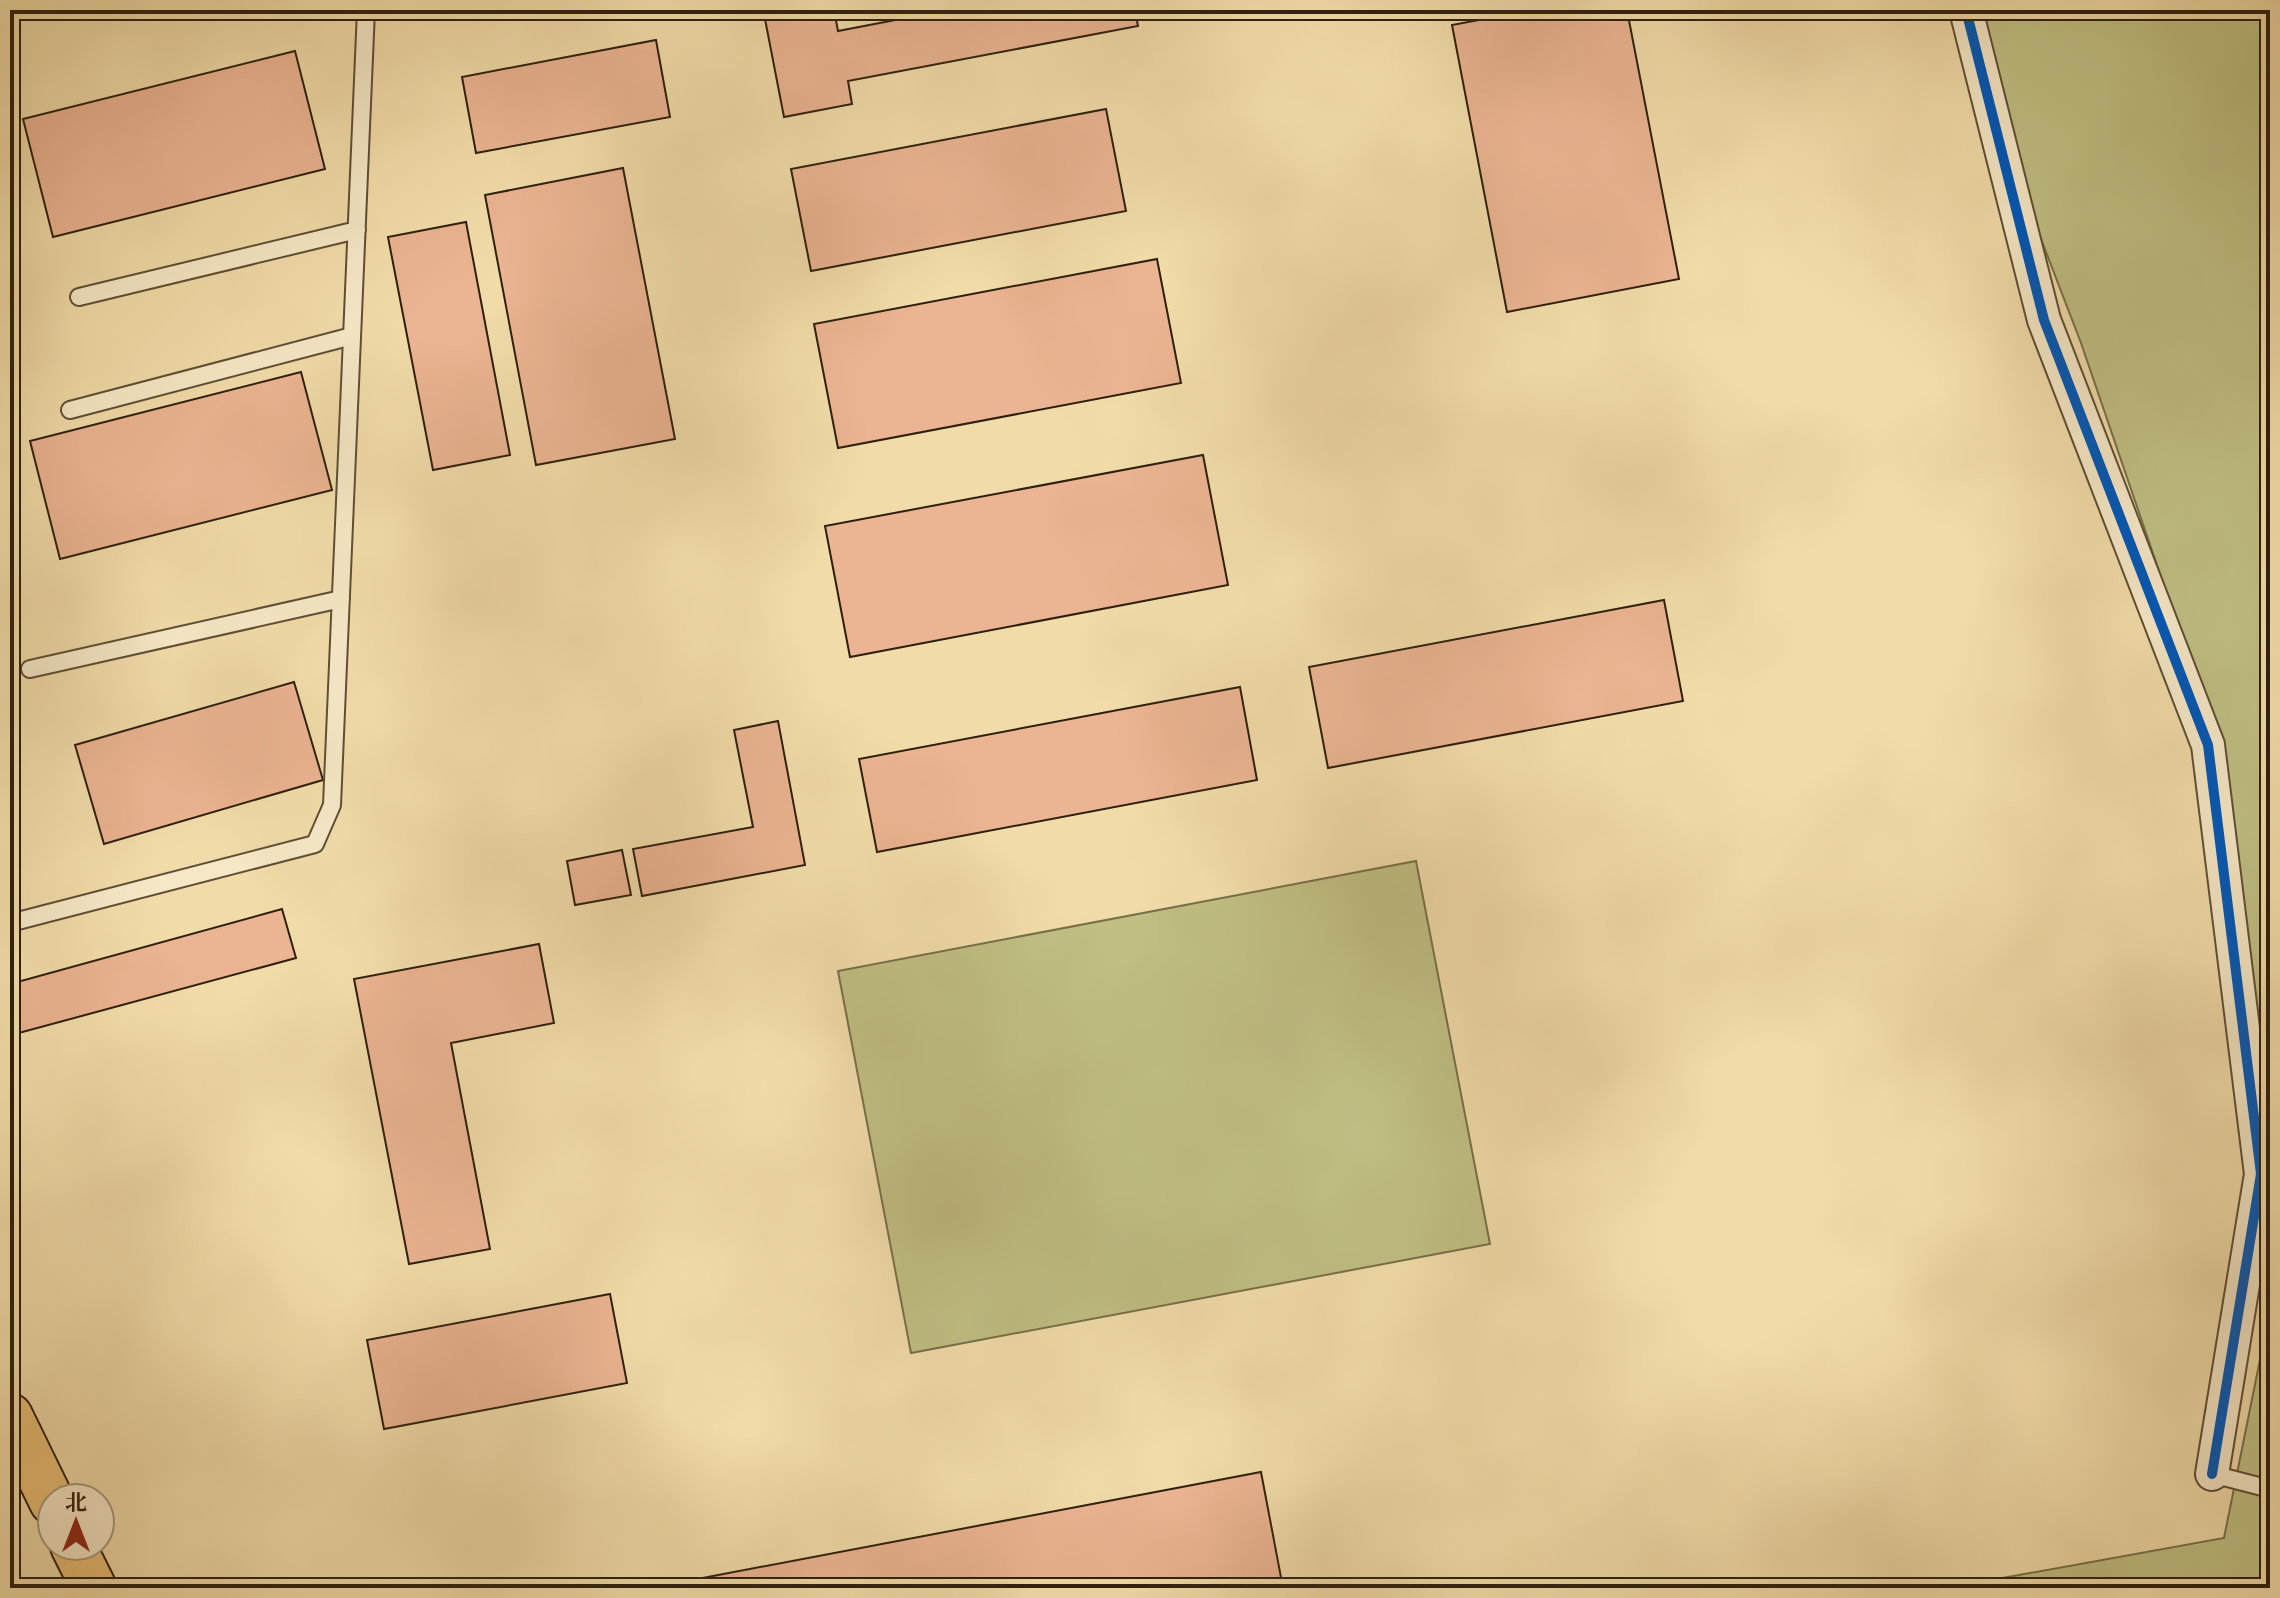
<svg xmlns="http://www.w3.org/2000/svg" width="2280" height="1598" font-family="'Libre Bodoni','Noto Serif SC',serif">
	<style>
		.green { fill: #c0bf84; stroke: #777049; stroke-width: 2 }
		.building { fill: #ebb492; stroke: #2e200e; stroke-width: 2 }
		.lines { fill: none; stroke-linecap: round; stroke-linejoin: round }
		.lane-casing { stroke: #5f4f35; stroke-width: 20 }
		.street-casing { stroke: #5f4f35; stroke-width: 36 }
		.highway-casing { stroke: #2e200e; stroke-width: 48 }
		.lane { stroke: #f6e8c7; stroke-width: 16 }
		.street { stroke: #f6e8c7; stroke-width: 32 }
		.highway { stroke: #e8be74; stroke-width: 44 }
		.cycleway-casing { stroke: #f6e8c7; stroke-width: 15 }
		.cycleway { stroke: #0057b8; stroke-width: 10 }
	</style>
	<rect width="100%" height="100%" fill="#f1dca9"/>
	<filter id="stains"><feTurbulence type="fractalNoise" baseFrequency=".0025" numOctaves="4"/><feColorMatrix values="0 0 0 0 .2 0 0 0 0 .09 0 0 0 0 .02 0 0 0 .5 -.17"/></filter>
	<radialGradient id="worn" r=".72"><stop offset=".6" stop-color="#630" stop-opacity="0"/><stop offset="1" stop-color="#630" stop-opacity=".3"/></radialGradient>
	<!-- green -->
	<path class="green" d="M1953,10H2270V1133L2224,761L2081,343Z
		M1416,861L1490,1244L911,1353L838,971Z
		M2270,1310V1588H1947L2224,1538Z"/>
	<!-- building -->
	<path class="building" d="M783,10H834L838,31L947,10H1135L1138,26L848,81L852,104L784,117L764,14Z
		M1532,10H1627L1679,279L1507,312L1452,25Z
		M656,40L670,117L476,153L462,77Z
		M295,51L325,169L53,237L23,119Z
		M1106,109L1126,211L811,271L791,169Z
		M623,168L675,439L536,465L485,195Z
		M466,222L510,455L433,470L388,237Z
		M1157,259L1181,383L838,448L814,324Z
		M301,372L332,490L60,559L30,441Z
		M1203,455L1228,585L850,657L825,526Z
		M1664,600L1683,701L1328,768L1309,667Z
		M294,682L323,780L104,844L75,745Z
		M1240,687L1257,780L877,852L859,759Z
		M778,721L805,865L642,896L633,849L753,827L734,730Z
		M622,850L631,895L575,905L567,861Z
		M282,909L296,958L15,1034L10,1016V984Z
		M539,944L554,1023L451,1043L490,1249L409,1264L354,979Z
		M610,1294L627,1383L384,1429L367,1340Z
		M1261,1472L1283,1588H650Z"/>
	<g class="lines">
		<defs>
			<path id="lane" d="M79,297L357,230
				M70,410L352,336
				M30,669L341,599
				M10,923L315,844L332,805L366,10
				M2212,1474L2270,1489"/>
			<path id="street" d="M1966,10L2044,320L2208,745L2261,1174L2212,1474"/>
			<path id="highway" d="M10,1416L52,1502
				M73,1546L94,1588"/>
		</defs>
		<!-- lane casing -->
		<use href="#lane" class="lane-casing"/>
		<!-- street casing -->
		<use href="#street" class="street-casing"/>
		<!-- highway casing -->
		<use href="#highway" class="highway-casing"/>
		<!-- lane -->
		<use href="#lane" class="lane"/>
		<!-- street -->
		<use href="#street" class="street"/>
		<!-- highway -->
		<use href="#highway" class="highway"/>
		<defs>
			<path id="cycleway" d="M1966,10L2044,320L2208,745L2261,1174L2212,1474"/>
		</defs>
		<!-- cycleway casing -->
		<use href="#cycleway" class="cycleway-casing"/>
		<!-- cycleway -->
		<use href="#cycleway" class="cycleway"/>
	</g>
	<!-- margin -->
	<rect width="2280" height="1598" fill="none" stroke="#f1dca9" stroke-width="40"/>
	<rect x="12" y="12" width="2256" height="1574" fill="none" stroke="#2e200e" stroke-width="4"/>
	<rect x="20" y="20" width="2240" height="1558" fill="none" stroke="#2e200e" stroke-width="2"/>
	<!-- north arrow -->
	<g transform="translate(76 1522)"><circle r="38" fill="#f6e8c7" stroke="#a6987d" stroke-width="2"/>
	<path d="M0-6L14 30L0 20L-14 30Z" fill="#8f2418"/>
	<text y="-12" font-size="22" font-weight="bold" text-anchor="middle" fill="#2e200e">北</text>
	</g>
	<rect width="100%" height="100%" filter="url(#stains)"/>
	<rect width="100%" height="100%" fill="url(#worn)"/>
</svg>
